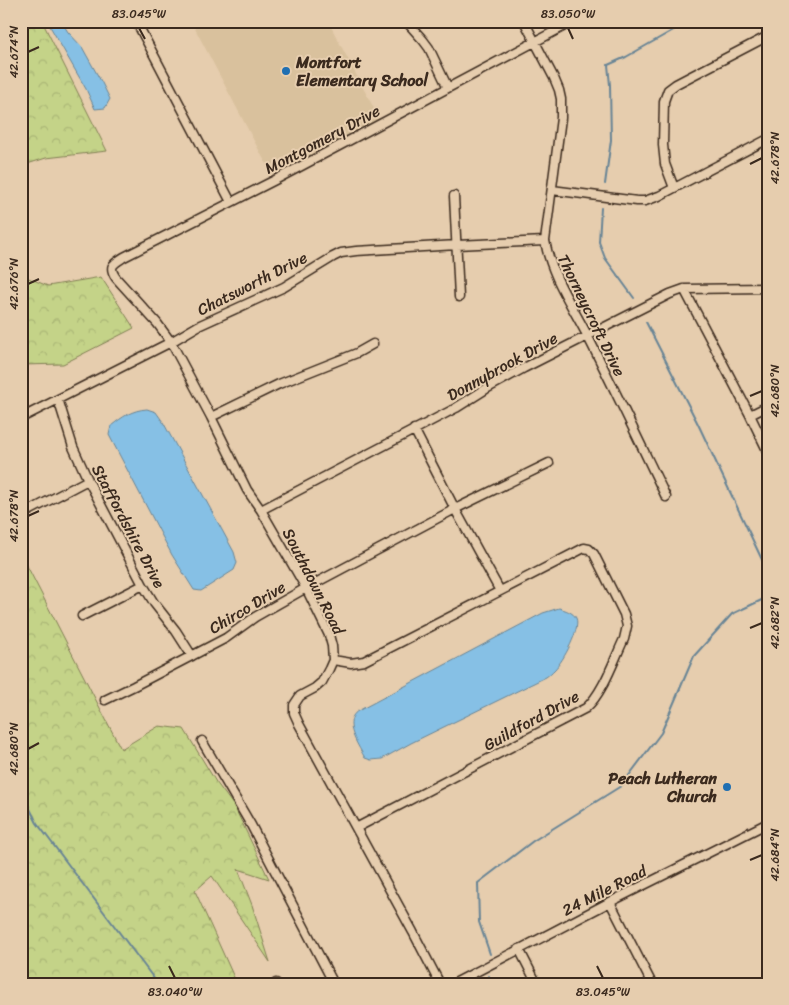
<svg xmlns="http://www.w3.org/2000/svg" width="789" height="1005" font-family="Sriracha,sans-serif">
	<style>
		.built { fill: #d9c19d }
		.forest { fill: url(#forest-crowns); stroke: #807e53 }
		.water { fill: #86c0e5; stroke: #688495 }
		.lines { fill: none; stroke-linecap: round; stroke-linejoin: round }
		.stream { stroke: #688495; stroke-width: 2 }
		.minor-casing { stroke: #3b2a1e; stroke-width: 11 }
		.minor { stroke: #e6cdae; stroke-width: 8 }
		.ticks { fill: none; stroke: #3b2a1e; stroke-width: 2 }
		.poi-dot { fill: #1f6fb2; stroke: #e6cdae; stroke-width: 2 }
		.labels { text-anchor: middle; stroke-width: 4; stroke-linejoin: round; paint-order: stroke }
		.poi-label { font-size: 16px; font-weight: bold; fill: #3b2a1e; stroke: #e6cdae; text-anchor: start }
		.street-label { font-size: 16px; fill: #3b2a1e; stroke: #e6cdae }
		.neatline { fill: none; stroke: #3b2a1e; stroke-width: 2 }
		.ticks-label { font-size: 12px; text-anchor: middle; fill: #3b2a1e }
	</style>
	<defs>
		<pattern id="forest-crowns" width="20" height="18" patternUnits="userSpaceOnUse" patternTransform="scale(1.25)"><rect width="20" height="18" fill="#c4d388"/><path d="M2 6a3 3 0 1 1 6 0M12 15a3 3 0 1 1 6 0" fill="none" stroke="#a9b575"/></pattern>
	</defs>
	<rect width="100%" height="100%" fill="#e6cdae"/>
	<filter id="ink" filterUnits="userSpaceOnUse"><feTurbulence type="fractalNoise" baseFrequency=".02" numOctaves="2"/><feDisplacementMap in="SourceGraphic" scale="10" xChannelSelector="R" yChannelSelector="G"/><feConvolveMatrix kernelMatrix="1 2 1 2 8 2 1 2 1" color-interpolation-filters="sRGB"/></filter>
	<g filter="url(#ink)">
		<!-- built -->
		<path class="built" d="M191,21H328L380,120L272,175Z"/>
		<!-- forest -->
		<path class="forest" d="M21,21H42L107,151L46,158L21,166Z
			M21,275L48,286L101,277L134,328L63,364L21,365Z
			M21,554L121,749L159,726L184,729L216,782L234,806L269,879L238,869L252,905L270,962L212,876L195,891L237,984H24L21,979Z"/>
		<!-- water -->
		<path class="water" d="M47,21H61L68,32L82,47L102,83L110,99L105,108L95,109L86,89Z
			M147,409L156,412L163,422L234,552L237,563L234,570L201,591L194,590L172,555L109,435L111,426C122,417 132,410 147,409Z
			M559,608C565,610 573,612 576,618C581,629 563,661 555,669C552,672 549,675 546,677L411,743L382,759L371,760L365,758C359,747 346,728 353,716C354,714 356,712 358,711L543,613Z"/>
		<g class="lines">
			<!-- stream -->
			<path class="stream" d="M605,184L611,140L610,85L608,65L626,57L677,28L681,21
				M601,208L599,242L605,258L634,298
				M646,322L698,424L765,566L768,569
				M21,791L37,823L158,984
				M490,954L479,922L478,883L533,841L621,786L661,733L694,656L732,614L768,597
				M486,984L489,976"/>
			<defs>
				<path id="minor" d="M136,21L231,202
					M406,21L423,40L429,48L448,88
					M524,21L554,78L559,90L561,99V118L545,241C551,275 571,304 587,335C614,388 640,443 666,497
					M674,188L665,164L663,145L664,101L668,90L676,84L768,36
					M552,190L637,201H645L659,196L768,139
					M454,196L459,297
					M684,289L750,415L768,452
					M58,399L73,447L88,480L143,585L154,603L176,631L192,656
					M750,415L768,406
					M211,417L279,384L357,353L373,344
					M21,418L171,342L198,326L284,287L333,257L341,253L356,251L457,245L545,241
					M414,429L455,509L500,591
					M261,510L456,408L486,389L524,368L670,294L684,289L768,288
					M29,511L88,480
					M82,616L143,585
					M333,660L351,663L364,661L584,548L589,549L594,554L624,614L627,626L624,639C614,660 603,693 586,708L356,828
					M105,700L134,686L226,638L255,617L306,588L455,509L549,463
					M202,741L251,825L334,984
					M610,902L652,984
					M519,949L537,984
					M276,983V984
					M440,984L413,932L299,724L294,713V705L300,696L315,688L322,682L329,669L333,660L332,646L329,635L306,588L261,510L247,490L211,417L171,342L157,323L116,278C108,266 113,264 124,257L275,180L574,21
					M453,984L610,902L768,823"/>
			</defs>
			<!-- minor casing -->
			<use href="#minor" class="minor-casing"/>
			<!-- minor -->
			<use href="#minor" class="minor"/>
		</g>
	</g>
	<!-- ticks -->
	<path class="ticks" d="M139,28L145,39M568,28L573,39M28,52L39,47M750,164L762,158M28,284L39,279M750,396L762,391M28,516L39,511M750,628L762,623M28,749L39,743M750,860L762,855M169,966L175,978M597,966L603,978"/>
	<!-- markers -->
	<g class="poi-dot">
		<circle cx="286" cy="71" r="5"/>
		<circle cx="727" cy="787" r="5"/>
	</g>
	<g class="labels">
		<!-- poi labels -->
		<g class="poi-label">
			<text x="296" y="68">Montfort<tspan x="296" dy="18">Elementary School</tspan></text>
			<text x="717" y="784" text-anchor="end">Peach Lutheran<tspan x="717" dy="18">Church</tspan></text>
		</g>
		<!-- street labels -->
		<g class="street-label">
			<text transform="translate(322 139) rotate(-28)" y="6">Montgomery Drive</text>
			<text transform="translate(252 283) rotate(-27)" y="6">Chatsworth Drive</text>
			<text transform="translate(592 315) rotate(64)" y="6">Thorneycroft Drive</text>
			<text transform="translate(502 366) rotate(-29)" y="6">Donnybrook Drive</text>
			<text transform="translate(129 526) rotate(62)" y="6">Staffordshire Drive</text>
			<text transform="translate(314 581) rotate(63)" y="6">Southdown Road</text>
			<text transform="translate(247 607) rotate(-31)" y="6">Chirco Drive</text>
			<text transform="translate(531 720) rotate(-29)" y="6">Guildford Drive</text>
			<text transform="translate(604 890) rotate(-27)" y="6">24 Mile Road</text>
		</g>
	</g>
	<!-- margin -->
	<rect width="789" height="1005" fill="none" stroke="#e6cdae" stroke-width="55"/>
	<rect x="28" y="28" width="734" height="950" class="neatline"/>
	<g class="ticks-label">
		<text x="139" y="18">83.045°W</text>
		<text x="568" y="18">83.050°W</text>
		<text transform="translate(14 52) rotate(-90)" y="4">42.674°N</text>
		<text transform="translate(775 158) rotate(-90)" y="4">42.678°N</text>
		<text transform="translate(14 284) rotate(-90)" y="4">42.676°N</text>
		<text transform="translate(775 391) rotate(-90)" y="4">42.680°N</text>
		<text transform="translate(14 516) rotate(-90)" y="4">42.678°N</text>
		<text transform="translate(775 623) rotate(-90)" y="4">42.682°N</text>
		<text transform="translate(14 749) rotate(-90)" y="4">42.680°N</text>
		<text transform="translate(775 855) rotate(-90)" y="4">42.684°N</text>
		<text x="175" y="996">83.040°W</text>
		<text x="603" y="996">83.045°W</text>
	</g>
</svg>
